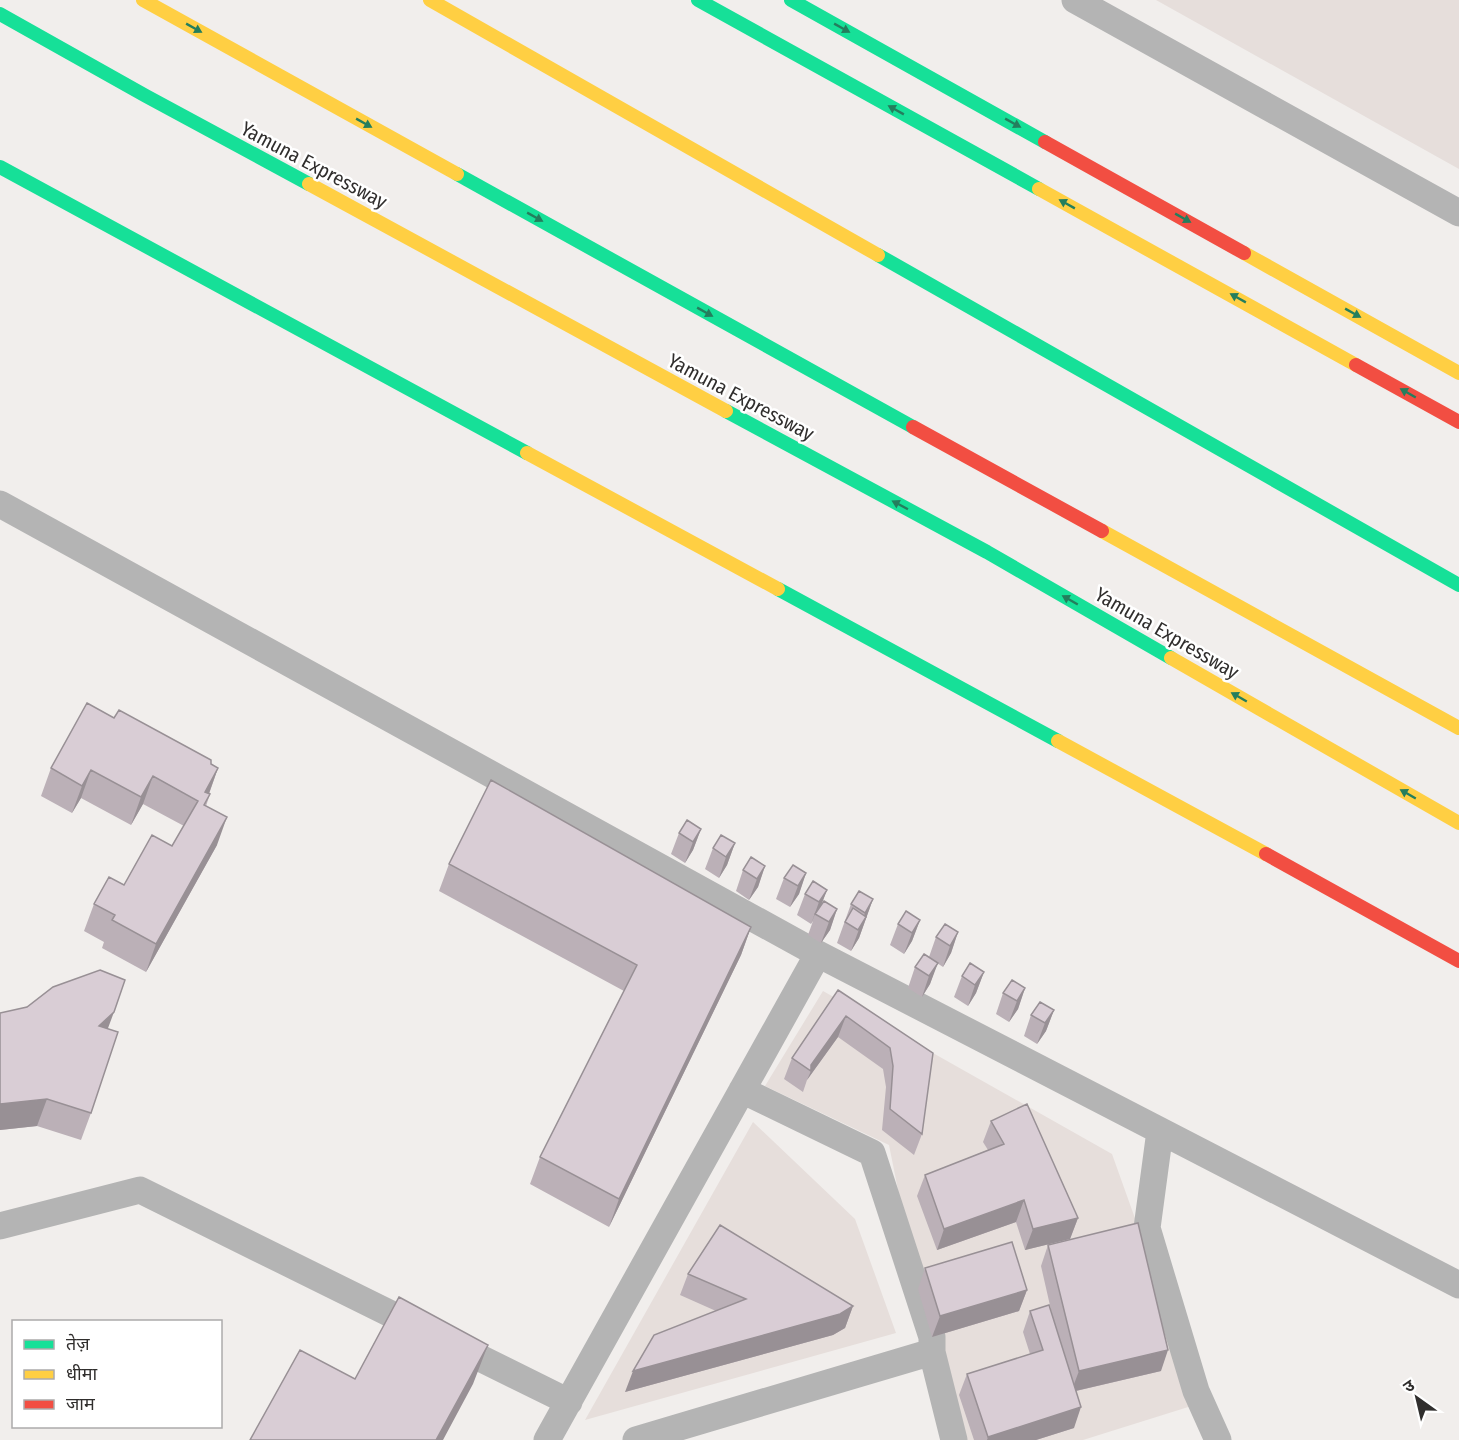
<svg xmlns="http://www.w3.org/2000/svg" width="1459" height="1440" font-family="'Fira Sans Condensed','Noto Sans Devanagari',sans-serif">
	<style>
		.built { fill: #e6dedb }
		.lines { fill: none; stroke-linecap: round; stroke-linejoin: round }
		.street { stroke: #b4b4b4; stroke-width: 27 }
		.fast { stroke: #16e098; stroke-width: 14 }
		.slow { stroke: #ffcf43; stroke-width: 14 }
		.jam { stroke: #f24e42; stroke-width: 14 }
		.wall { fill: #bbb0b7 }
		.shaded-wall { fill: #989095 }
		.building { fill: #d9cdd5; stroke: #989095; stroke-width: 1.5 }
		.oneway { fill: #247e5d }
		.labels { text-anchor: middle; stroke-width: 5; stroke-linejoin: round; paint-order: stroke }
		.street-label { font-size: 20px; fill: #302e2d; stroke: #fff }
	</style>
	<rect width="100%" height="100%" fill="#f1eeec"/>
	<!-- built -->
	<path class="built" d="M1156,0H1459V169Z
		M823,991L1112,1154L1201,1403L1083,1440H964L918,1289L889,1145L765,1086Z
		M753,1122L855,1219L896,1333L585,1420Z"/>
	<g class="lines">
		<!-- street -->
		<path class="street" d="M1075,0L1459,213
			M0,504L818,954L1459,1285
			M742,1090L872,1153L932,1337V1352L954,1440
			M1160,1131L1147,1228L1196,1391L1218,1440
			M0,1226L140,1190L569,1402
			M547,1440L818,954
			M636,1440L932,1352"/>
		<!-- fast -->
		<path class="fast" d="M698,0L1039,189
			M791,0L1045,142
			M0,14L146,96L309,184
			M0,167L527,453
			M457,174L913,427
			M878,255L1459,585
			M726,411L987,552L1171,658
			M778,589L1058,741"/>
		<!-- slow -->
		<path class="slow" d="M143,0L457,174
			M430,0L878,255
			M309,184L726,411
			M1039,189L1356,365
			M1244,253L1459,373
			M527,453L778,589
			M1102,531L1459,728
			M1171,658L1459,823
			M1058,741L1266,854"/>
		<!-- jam -->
		<path class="jam" d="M1045,142L1244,253
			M1356,365L1459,422
			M913,427L1102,531
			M1266,854L1459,961"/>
	</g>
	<!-- wall -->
	<path class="wall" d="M114,718L218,768L209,794H210L206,806L217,845L146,972L102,948L104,942L84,931L94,904L124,885L172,846L184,826L143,804L131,825L81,798L72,813L41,796L51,768Z
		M701,829L693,850L685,863L671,854L679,833Z
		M735,843L727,865L719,878L705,869L713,848Z
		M449,864L751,927L741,955L609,1227L530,1184L540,1157L624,991L439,891Z
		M765,866L758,887L749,900L736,891L743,870Z
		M806,873L799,894L790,907L776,899L784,878Z
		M827,890L821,905L837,909L830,930L821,943L808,935L813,921L811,924L797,915L805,894Z
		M873,899L859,938L851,951L837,943L851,904Z
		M920,920L912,941L904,954L890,945L898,924Z
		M958,932L951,953L943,967L937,963L930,984L922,997L908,988L915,967L929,957L936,937Z
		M984,972L976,993L968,1006L954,997L962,976Z
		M1025,988L1018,1009L1009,1022L996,1014L1003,993Z
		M838,990L933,1053L922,1134L914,1155L882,1130L886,1087L883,1069L838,1037L807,1080L803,1092L784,1079L792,1058Z
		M1054,1010L1046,1031L1037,1044L1024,1036L1031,1015Z
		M0,1013L108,1029L91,1113L81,1140L37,1126L0,1130Z
		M991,1121L1078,1218L1070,1239L1025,1250L1016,1222L937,1250L917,1196L925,1175L988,1150L983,1142Z
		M1048,1245L1161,1371L1076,1391L1074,1428L1036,1440H974L959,1395L967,1374L1030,1354L1023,1332L1030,1311L1054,1323L1041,1266Z
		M925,1268L1027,1290L1019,1311L932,1337L918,1289Z
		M688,1274L853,1306L845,1328L833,1335L625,1392L716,1311L680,1295Z"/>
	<!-- shaded-wall -->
	<path class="shaded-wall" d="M218,768L208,796L205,792Z
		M91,770L81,798L72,813L82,786Z
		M153,776L143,804L131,825L141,797Z
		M227,817L217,845L146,972L156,944Z
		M701,829L693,850L685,863L693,842Z
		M735,843L727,865L719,878L726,857Z
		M765,866L758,887L749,900L757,879Z
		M806,873L799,894L790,907L798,886Z
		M827,890L819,911L815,914L811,924L819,902Z
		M873,899L859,938L851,951L865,913Z
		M837,909L830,930L821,943L829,922Z
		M920,920L912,941L904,954L912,933Z
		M751,927L741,955L609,1227L619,1199Z
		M958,932L951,953L943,967L950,946Z
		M938,963L930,984L922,997L929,976Z
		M984,972L976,993L968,1006L975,985Z
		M1025,988L1018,1009L1009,1022L1017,1001Z
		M1054,1010L1046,1031L1037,1044L1045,1023Z
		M114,1012L104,1039L99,1026Z
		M846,1016L838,1037L807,1080L811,1071V1065Z
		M47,1099L37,1126L0,1130V1104Z
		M1024,1200L1016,1222L937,1250L944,1229Z
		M1078,1218L1070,1239L1025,1250L1033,1229Z
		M1027,1290L1019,1311L932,1337L940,1316Z
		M853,1306L845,1328L833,1335L625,1392L633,1371Z
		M488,1345L473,1384L443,1440H436Z
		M1168,1350L1161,1371L1071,1392L1079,1371Z
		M1081,1407L1074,1428L1036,1440H987L988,1437Z"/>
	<!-- building -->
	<path class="building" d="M87,703L114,718L119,710L211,760V764L218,768L205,792L210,794L204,805L227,817L156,944L112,920L115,915L94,904L109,877L124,885L152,835L172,846L198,801L153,776L141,797L91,770L82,786L51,768Z
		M491,780L751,927L619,1199L540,1157L637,965L449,864Z
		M687,820L701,829L693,842L679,833Z
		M721,835L735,843L726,857L713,848Z
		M751,857L765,866L757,879L743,870Z
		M793,865L806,873L798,886L784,878Z
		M813,881L827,890L819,902L805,894Z
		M859,891L873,899L865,913L851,904Z
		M824,901L837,909L829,922L815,914Z
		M853,908L866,917L858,930L845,922Z
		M906,911L920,920L912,933L898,924Z
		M945,924L958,932L950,946L936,937Z
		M924,954L938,963L929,976L915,967Z
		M970,963L984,972L975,985L962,976Z
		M100,970L125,980L114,1012L99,1026L118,1032L91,1113L47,1099L0,1104V1013L27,1007L53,987Z
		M1012,980L1025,988L1017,1001L1003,993Z
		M838,990L933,1053L922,1134L890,1109L893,1066L890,1048L846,1016L811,1065V1071L792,1058Z
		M1040,1002L1054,1010L1045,1023L1031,1015Z
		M1027,1104L1078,1218L1033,1229L1024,1200L944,1229L925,1175L1004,1144L991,1121Z
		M1138,1223L1168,1350L1079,1371L1048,1245Z
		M720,1225L853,1306L840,1314L633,1371L654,1335L746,1299L688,1274Z
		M1012,1242L1027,1290L940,1316L925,1268Z
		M399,1297L488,1345L436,1440H250L300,1350L355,1379Z
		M1049,1305L1081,1407L988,1437L967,1374L1043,1350L1030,1311Z"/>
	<!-- one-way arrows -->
	<defs><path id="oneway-solid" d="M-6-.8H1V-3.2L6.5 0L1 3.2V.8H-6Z" transform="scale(1.5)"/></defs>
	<g class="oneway">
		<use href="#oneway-solid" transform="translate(194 28) rotate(29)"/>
		<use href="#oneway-solid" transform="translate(842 28) rotate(29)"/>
		<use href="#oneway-solid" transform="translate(896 110) rotate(-151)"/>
		<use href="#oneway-solid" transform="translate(364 123) rotate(29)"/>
		<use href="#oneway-solid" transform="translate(1013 123) rotate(29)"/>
		<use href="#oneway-solid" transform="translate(1067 204) rotate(-151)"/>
		<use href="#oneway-solid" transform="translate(535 217) rotate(29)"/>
		<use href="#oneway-solid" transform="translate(1183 218) rotate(29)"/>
		<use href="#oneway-solid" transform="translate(1238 298) rotate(-151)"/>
		<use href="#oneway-solid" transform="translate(705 312) rotate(29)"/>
		<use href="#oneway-solid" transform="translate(1353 313) rotate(29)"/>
		<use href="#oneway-solid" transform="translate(1408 393) rotate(-150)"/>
		<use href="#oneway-solid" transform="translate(900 505) rotate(-152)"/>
		<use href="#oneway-solid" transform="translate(1070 600) rotate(-150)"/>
		<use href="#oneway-solid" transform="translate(1239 697) rotate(-150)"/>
		<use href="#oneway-solid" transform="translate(1408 794) rotate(-150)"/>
	</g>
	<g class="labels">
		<!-- street labels -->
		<g class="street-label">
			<text transform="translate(314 165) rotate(28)" y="7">Yamuna Expressway</text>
			<text transform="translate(741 397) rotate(28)" y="7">Yamuna Expressway</text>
			<text transform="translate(1167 633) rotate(30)" y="7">Yamuna Expressway</text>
		</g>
	</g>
	<!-- legend -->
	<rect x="12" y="1320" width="210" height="108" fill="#ffffff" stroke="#acabab" stroke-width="1.5"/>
	<rect x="24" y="1340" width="30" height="9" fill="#16e098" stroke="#acabab" stroke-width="1.5"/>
	<text x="66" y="1350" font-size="18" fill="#302e2d">तेज़</text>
	<rect x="24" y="1370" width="30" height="9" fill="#ffcf43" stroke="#acabab" stroke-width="1.5"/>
	<text x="66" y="1380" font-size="18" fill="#302e2d">धीमा</text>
	<rect x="24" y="1400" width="30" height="9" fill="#f24e42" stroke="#acabab" stroke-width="1.5"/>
	<text x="66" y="1410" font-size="18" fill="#302e2d">जाम</text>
	<!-- north arrow -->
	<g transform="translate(1417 1398) rotate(326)" stroke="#ffffff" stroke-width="4.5" paint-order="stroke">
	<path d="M0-4.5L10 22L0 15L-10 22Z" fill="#302e2d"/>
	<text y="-9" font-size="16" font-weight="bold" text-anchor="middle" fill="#302e2d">उ</text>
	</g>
</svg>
